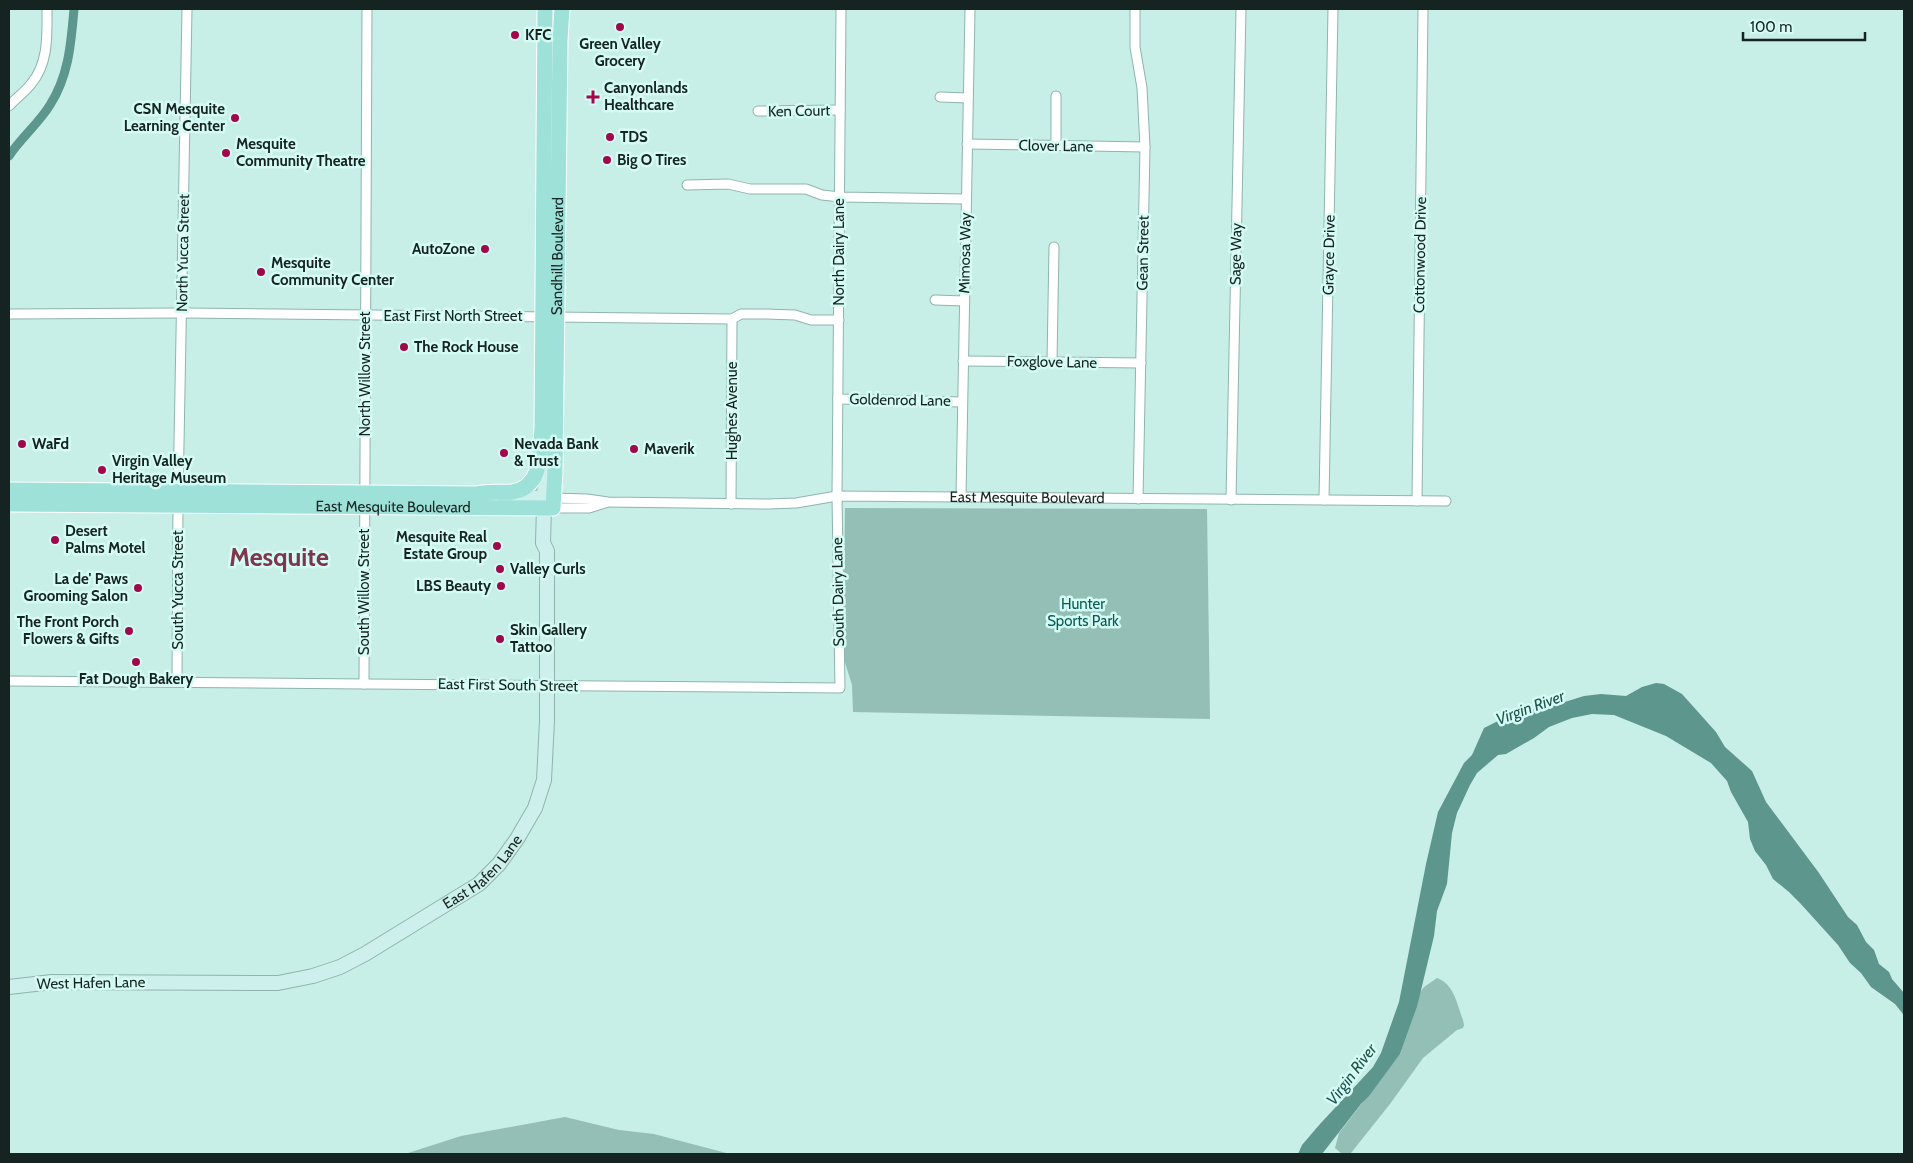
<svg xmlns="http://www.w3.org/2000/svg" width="1913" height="1163" font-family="Cabin,sans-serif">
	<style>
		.green { fill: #93bfb7 }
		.water { fill: #5c968d }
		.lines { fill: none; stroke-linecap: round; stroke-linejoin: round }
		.canal { stroke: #5c968d; stroke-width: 9 }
		.minor-casing { stroke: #8fb4ae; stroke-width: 11 }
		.secondary-casing { stroke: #8fb4ae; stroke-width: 16 }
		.primary-casing { stroke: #fff; stroke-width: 17 }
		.minor { stroke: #fff; stroke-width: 9 }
		.secondary { stroke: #cef0ec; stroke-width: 14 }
		.primary { stroke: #9ee1d8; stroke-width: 15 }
		.poi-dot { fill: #a0084c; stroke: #d4fbf4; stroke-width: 2 }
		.labels { text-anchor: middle; stroke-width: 5; stroke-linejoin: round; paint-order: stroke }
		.poi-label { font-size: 15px; font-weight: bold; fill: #152321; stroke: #d4fbf4; text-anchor: start }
		.street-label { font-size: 15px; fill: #152321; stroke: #d4fbf4 }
		.park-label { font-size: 15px; fill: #075c54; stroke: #d4fbf4 }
		.water-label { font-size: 16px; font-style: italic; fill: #1f524b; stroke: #d4fbf4 }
		.town-label { font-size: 25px; font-weight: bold; fill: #7d364b; stroke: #d4fbf4 }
	</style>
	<rect width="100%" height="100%" fill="#c7eee7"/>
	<!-- green -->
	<path class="green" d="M845,508L1207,509L1210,719L853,712L852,685L843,656Z
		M1437,978C1454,984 1457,1004 1463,1020L1464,1025L1463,1028L1457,1030L1423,1058L1390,1104L1351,1153L1342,1154L1335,1148L1339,1133L1400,1054L1417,1007L1419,994L1424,987Z
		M565,1117L619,1130L654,1134L730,1154H405L461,1136Z"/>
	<!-- water -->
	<path class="water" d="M1656,683L1664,684L1682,694L1716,732L1725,747L1752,771L1766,802L1819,873L1848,917L1857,925L1866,942L1874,950L1879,964L1889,972L1892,979L1904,993V1012L1903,1014L1895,1004L1871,987L1861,973L1850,963L1838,945L1800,903L1789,892L1773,879L1766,865L1755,851L1750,839L1748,822L1731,792L1727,781L1711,763L1666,736L1614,715L1592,714L1572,718L1549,727L1534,738L1506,754L1498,755L1477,773L1470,785L1457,813L1452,833L1447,884L1437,911L1434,936L1417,1007L1400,1054L1369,1096L1361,1104L1322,1154H1298L1302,1145L1320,1124L1373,1067L1381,1053L1399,1002L1426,864L1438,812L1464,763L1472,755L1484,728L1498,721L1512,719L1533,709L1539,710L1584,696L1601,694L1626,696L1642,687Z"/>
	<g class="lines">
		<!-- canal -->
		<path class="canal" d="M9,156C21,138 39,123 50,105C69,75 71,43 74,9"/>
		<defs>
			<g id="minor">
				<path d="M1135,9V47L1142,88L1145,147L1138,499"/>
				<path d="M940,97L968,98"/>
				<path d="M9,106C16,98 25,92 31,84C49,63 47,34 47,9"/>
				<path d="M758,111L840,110"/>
				<path d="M967,144L1145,147"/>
				<path d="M1056,146V96"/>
				<path d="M687,185L728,184L750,189H806L822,195L840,197L966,199"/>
				<path d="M935,300L964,301"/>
				<path d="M9,314L181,313L732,319L741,314H766L795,315L811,320H839"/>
				<path d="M963,361L1141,363"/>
				<path d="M1052,362L1054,247"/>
				<path d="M838,399L962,402"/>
				<path d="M961,497L970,9"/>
				<path id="s1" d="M554,498L587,499L608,502L768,504L796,503L837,496L1446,501"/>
				<path d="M1231,500L1241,9"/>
				<path d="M1324,500L1333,9"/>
				<path d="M1417,501L1423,9"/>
				<path d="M731,504L732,319"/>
				<path d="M553,508H589L605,503"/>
				<path d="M9,681L840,688L837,496L841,9"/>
				<path d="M177,682L178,498L187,9"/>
				<path d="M364,684L367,9"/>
			</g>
			<g id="secondary">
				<path d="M504,497L553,498"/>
				<path id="s2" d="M9,987L52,982L278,983L313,976L340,967L365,954L479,884L499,864L517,839L535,808L544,780L547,721V551L543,543L545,471L544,452"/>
			</g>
			<g id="primary">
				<path d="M9,490L477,494C489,491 500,493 512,492C543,488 540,451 542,428L545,9"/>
				<path id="s3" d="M9,504L553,508L555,471L560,40L562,9"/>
			</g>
		</defs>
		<!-- minor casing -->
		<use href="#minor" class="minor-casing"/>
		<!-- secondary casing -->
		<use href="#secondary" class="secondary-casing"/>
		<!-- primary casing -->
		<use href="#primary" class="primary-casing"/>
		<!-- minor -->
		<use href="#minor" class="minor"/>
		<!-- secondary -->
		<use href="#secondary" class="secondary"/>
		<!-- primary -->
		<use href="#primary" class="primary"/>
	</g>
	<!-- markers -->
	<g class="poi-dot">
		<circle cx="620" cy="27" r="5"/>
		<circle cx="515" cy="35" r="5"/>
		<path d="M590.5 89.5h5v5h5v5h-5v5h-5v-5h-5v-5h5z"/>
		<circle cx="235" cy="118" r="5"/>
		<circle cx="610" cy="137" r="5"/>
		<circle cx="226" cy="153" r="5"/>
		<circle cx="607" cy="160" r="5"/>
		<circle cx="485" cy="249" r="5"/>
		<circle cx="261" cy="272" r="5"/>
		<circle cx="404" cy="347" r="5"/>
		<circle cx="22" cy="444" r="5"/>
		<circle cx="634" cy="449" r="5"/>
		<circle cx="504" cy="453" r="5"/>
		<circle cx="102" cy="470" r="5"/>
		<circle cx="55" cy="540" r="5"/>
		<circle cx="497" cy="546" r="5"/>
		<circle cx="500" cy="569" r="5"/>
		<circle cx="501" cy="586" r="5"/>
		<circle cx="138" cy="588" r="5"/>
		<circle cx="129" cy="631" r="5"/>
		<circle cx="500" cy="639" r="5"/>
		<circle cx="136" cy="662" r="5"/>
	</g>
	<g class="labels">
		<!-- poi labels -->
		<g class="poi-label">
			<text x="525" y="40">KFC</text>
			<text x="620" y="49" text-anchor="middle">Green Valley<tspan x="620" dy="17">Grocery</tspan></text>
			<text x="604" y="93">Canyonlands<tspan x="604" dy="17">Healthcare</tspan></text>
			<text x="225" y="114" text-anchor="end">CSN Mesquite<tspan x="225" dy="17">Learning Center</tspan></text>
			<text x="620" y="142">TDS</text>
			<text x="236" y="149">Mesquite<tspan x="236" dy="17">Community Theatre</tspan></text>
			<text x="617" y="165">Big O Tires</text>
			<text x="475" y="254" text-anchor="end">AutoZone</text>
			<text x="271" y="268">Mesquite<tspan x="271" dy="17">Community Center</tspan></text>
			<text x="414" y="352">The Rock House</text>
			<text x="32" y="449">WaFd</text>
			<text x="514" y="449">Nevada Bank<tspan x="514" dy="17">&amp; Trust</tspan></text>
			<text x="644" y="454">Maverik</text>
			<text x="112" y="466">Virgin Valley<tspan x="112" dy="17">Heritage Museum</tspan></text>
			<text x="65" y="536">Desert<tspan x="65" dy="17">Palms Motel</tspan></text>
			<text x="487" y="542" text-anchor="end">Mesquite Real<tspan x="487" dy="17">Estate Group</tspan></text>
			<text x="510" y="574">Valley Curls</text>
			<text x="128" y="584" text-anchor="end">La de' Paws<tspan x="128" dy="17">Grooming Salon</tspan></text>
			<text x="491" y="591" text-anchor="end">LBS Beauty</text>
			<text x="119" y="627" text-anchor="end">The Front Porch<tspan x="119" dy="17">Flowers &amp; Gifts</tspan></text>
			<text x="510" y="635">Skin Gallery<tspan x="510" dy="17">Tattoo</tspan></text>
			<text x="136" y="684" text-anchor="middle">Fat Dough Bakery</text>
		</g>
		<!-- street labels -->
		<g class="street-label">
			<text transform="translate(799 111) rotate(-1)" y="5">Ken Court</text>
			<text transform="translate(1056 146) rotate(1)" y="5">Clover Lane</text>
			<text transform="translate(839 252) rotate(-90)" y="5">North Dairy Lane</text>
			<text transform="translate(183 253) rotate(-89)" y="5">North Yucca Street</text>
			<text transform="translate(965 253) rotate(-89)" y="5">Mimosa Way</text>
			<text transform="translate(1143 253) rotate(-89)" y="5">Gean Street</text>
			<text transform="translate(1236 254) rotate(-89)" y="5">Sage Way</text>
			<text transform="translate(1329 255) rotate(-89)" y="5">Grayce Drive</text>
			<text transform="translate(1420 255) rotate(-89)" y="5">Cottonwood Drive</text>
			<text dy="5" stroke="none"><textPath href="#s3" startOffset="796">Sandhill Boulevard</textPath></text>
			<text x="453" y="321">East First North Street</text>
			<text transform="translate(1052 362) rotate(1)" y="5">Foxglove Lane</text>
			<text transform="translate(365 374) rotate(-90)" y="5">North Willow Street</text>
			<text transform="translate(900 400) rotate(1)" y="5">Goldenrod Lane</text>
			<text transform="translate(732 411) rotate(-90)" y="5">Hughes Avenue</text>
			<text dy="5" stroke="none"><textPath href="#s1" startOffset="474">East Mesquite Boulevard</textPath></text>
			<text dy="5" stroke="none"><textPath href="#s3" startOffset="384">East Mesquite Boulevard</textPath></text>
			<text transform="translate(178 590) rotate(-90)" y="5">South Yucca Street</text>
			<text transform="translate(364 592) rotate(-90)" y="5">South Willow Street</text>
			<text transform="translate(838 592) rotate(-91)" y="5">South Dairy Lane</text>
			<text transform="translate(508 685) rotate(1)" y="5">East First South Street</text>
			<text dy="5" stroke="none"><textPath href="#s2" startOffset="506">East Hafen Lane</textPath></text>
			<text transform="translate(91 983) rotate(-1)" y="5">West Hafen Lane</text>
		</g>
		<!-- park labels -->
		<g class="park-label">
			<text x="1083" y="609">Hunter<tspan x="1083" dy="17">Sports Park</tspan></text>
		</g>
		<!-- water labels -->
		<g class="water-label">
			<text transform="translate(1530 707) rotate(-20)" y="6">Virgin River</text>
			<text transform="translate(1351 1074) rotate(-53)" y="6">Virgin River</text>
		</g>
		<!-- town labels -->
		<g class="town-label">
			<text x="279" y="566">Mesquite</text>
		</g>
	</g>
	<!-- border -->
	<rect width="1913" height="1163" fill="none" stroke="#152321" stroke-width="20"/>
	<!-- scale -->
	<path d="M1743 32v8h122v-8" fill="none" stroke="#152321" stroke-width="2.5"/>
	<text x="1750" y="32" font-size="15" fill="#152321" stroke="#d4fbf4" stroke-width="4" paint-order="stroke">100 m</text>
</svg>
